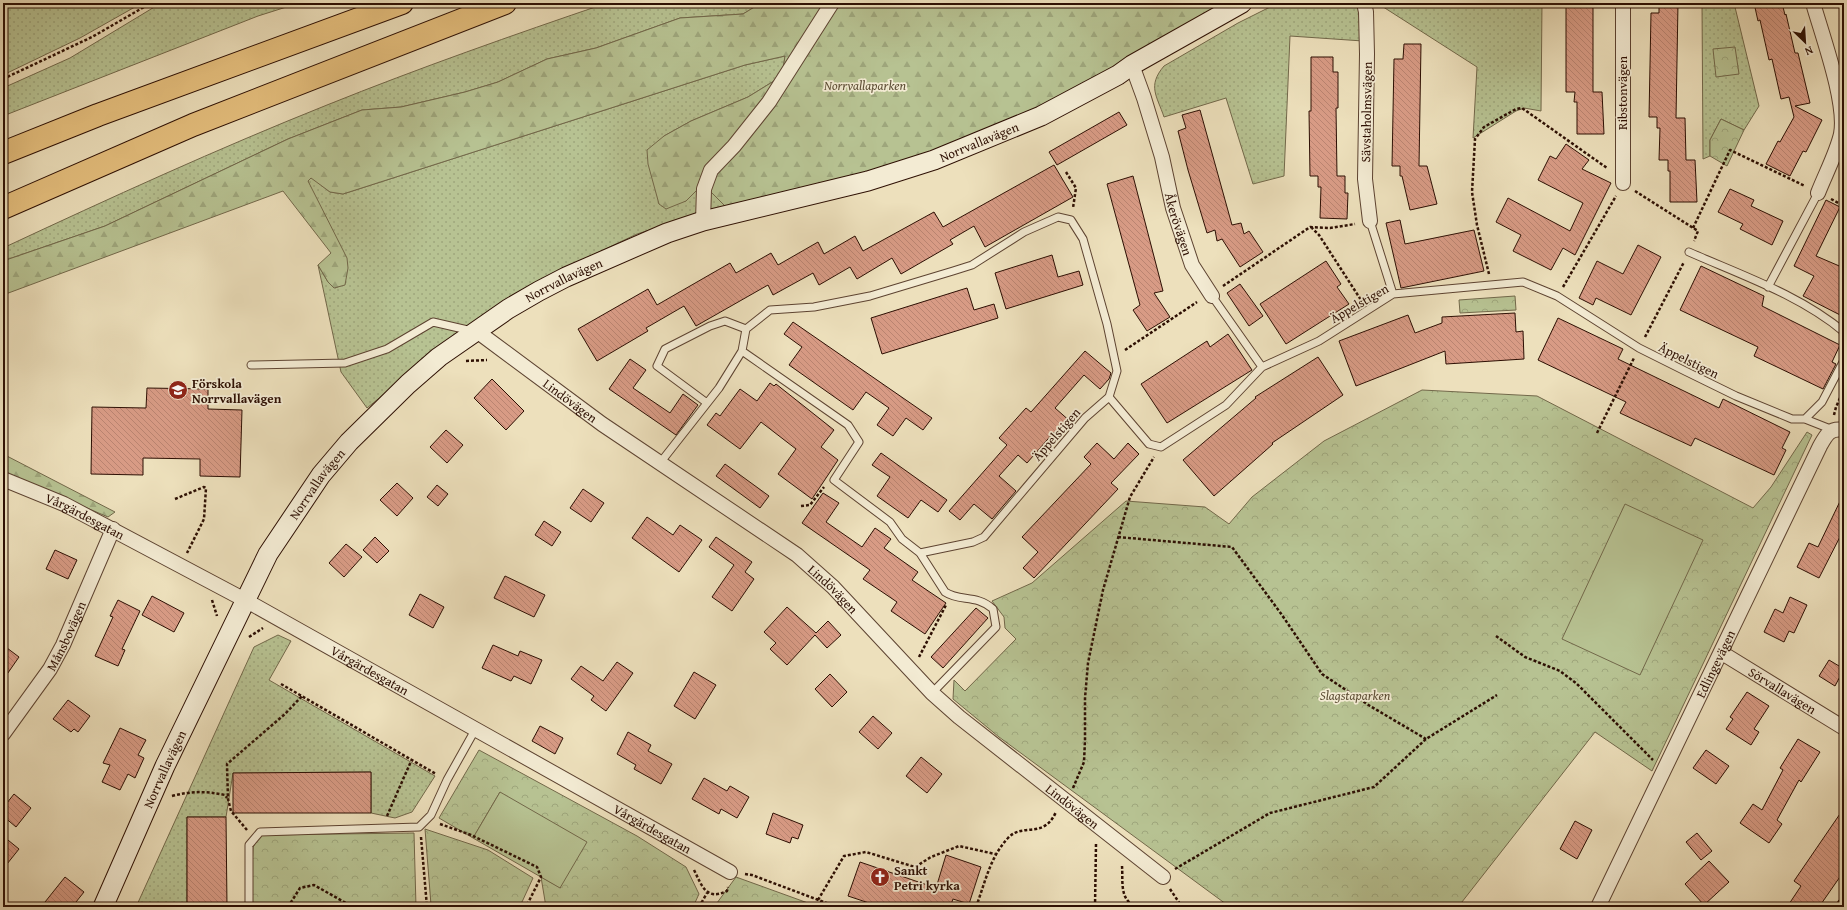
<svg xmlns="http://www.w3.org/2000/svg" width="1847" height="910" font-family="'Gentium Book Plus',serif">
	<style>
		.grass { fill: url(#grass-dots); stroke: #72684a }
		.forest { fill: url(#forest-firs); stroke: #72684a }
		.park { fill: url(#park-crowns); stroke: #72684a }
		.pitch { fill: #b7c292; stroke: #72684a }
		.building { fill: url(#building-back-hatch); stroke: #2d0f03 }
		.lines { fill: none; stroke-linecap: round; stroke-linejoin: round }
		.lane-casing { stroke: #5d4331; stroke-width: 9 }
		.street-casing { stroke: #5d4331; stroke-width: 16 }
		.secondary-casing { stroke: #2d0f03; stroke-width: 21 }
		.highway-casing { stroke: #2d0f03; stroke-width: 24 }
		.path { stroke: #2d0f03; stroke-width: 2.5; stroke-dasharray: 3 2; stroke-linecap: butt }
		.lane { stroke: #f3ebd3; stroke-width: 7 }
		.street { stroke: #f3ebd3; stroke-width: 14 }
		.secondary { stroke: #f3ebd3; stroke-width: 19 }
		.highway { stroke: #e6c07e; stroke-width: 22 }
		.labels { text-anchor: middle; stroke-width: 3.5; stroke-linejoin: round; paint-order: stroke }
		.park-label { font-size: 13px; font-style: italic; fill: #5d4e35; stroke: #f3ebd3 }
		.street-label { font-size: 13px; fill: #2d0f03; stroke: #f3ebd3 }
		.poi-label { font-size: 13px; font-weight: bold; fill: #2d0f03; stroke: #f3ebd3; text-anchor: start }
	</style>
	<defs>
		<pattern id="grass-dots" width="8" height="8" patternUnits="userSpaceOnUse"><rect width="8" height="8" fill="#b7c292"/><path d="M2 2h.1M6 6h.1" fill="none" stroke="#9ea67c" stroke-width="1.8" stroke-linecap="round"/></pattern>
		<pattern id="forest-firs" width="22" height="20" patternUnits="userSpaceOnUse"><rect width="22" height="20" fill="#b7c292"/><path d="M5 1l3.5 6h-7zM16 11l3.5 6h-7z" fill="#9ea67c"/></pattern>
		<pattern id="park-crowns" width="20" height="18" patternUnits="userSpaceOnUse"><rect width="20" height="18" fill="#b7c292"/><path d="M2 6a3 3 0 1 1 6 0M12 15a3 3 0 1 1 6 0" fill="none" stroke="#9ea67c"/></pattern>
		<pattern id="building-back-hatch" width="6" height="6" patternUnits="userSpaceOnUse"><rect width="6" height="6" fill="#d89b85"/><path d="M-1 5l2 2M0 0l6 6M5-1l2 2" fill="none" stroke="#ba8471"/></pattern>
	</defs>
	<rect width="100%" height="100%" fill="#ede0bc"/>
	<filter id="stains"><feTurbulence type="fractalNoise" baseFrequency=".005" numOctaves="4"/><feColorMatrix values="0 0 0 0 .2 0 0 0 0 .09 0 0 0 0 .02 0 0 0 .5 -.17"/></filter>
	<radialGradient id="worn" r=".72"><stop offset=".6" stop-color="#630" stop-opacity="0"/><stop offset="1" stop-color="#630" stop-opacity=".3"/></radialGradient>
	<!-- grass -->
	<path class="grass" d="M3,3H142L80,38L3,75Z
		M161,3H299L258,16L3,116V88L70,58Z
		M607,3H761L743,14L680,18L596,48L547,59L498,82L465,92L401,107L362,110L288,139L105,226L3,261V248C110,198 217,149 327,105C419,68 513,35 607,3Z
		M1278,3H1357L1362,15L1363,41L1290,36L1284,176L1253,184L1226,98L1164,117C1157,96 1147,86 1164,66L1238,23Z
		M1377,3H1542L1541,111L1524,108L1516,111L1473,138L1477,67Z
		M1702,3H1734L1759,106L1744,130L1721,119L1710,140V156L1703,159Z
		M785,56L782,76L748,97L691,121L664,136L656,187L659,204L686,201L703,184L725,206L637,234L565,268L448,342L367,408L341,372L318,265L328,282L335,288L345,284L308,181L311,177L330,192L343,194L745,65Z
		M278,635L291,641L269,680L435,776L412,812L395,818L371,813V772L233,773L226,817H187V907H136L254,647Z"/>
	<!-- forest -->
	<path class="forest" d="M761,3H1222L1220,8C1128,60 1036,114 936,151C868,176 796,190 725,206L703,184L686,201L666,209L659,204L648,164L647,150L664,136L691,121L748,97L782,76L785,56L745,65L343,194L330,192L311,178L308,181L347,258L348,268L345,285L334,288L328,282L318,265L331,253L283,191L3,295V261L105,226L288,139L362,110L401,107L465,92L498,82L547,59L596,48L680,18L743,14Z
		M3,454L115,512L108,517L3,472Z"/>
	<!-- park -->
	<path class="park" d="M1735,47L1739,74L1716,77L1713,49Z
		M1721,119L1744,130L1727,166L1710,156V140Z
		M1515,296L1516,310L1460,313L1459,300Z
		M1422,390L1537,396L1753,508L1771,487L1807,432L1812,435L1652,771L1595,732L1458,907H1230L999,737L953,699L954,680L965,691L1016,639L1005,628L1004,617L992,601L1032,583L1126,501L1205,507L1229,524L1252,497L1324,441Z
		M479,750L637,836L686,867L699,894L693,907H546L541,877L561,888L500,792L473,838L439,818Z
		M425,829L488,850L533,878L522,902L514,907H434L431,905Z
		M414,833L416,907H250L253,847L261,835Z
		M736,877L819,907H714Z"/>
	<!-- pitch -->
	<path class="pitch" d="M1625,504L1703,540L1640,675L1562,639Z
		M500,792L587,842L560,888L473,838Z"/>
	<!-- building -->
	<path class="building" d="M1566,3H1593V92H1602L1604,134H1577V102H1574L1575,92H1566Z
		M1659,3H1678L1676,118H1685L1686,160H1695L1697,202H1670V171H1668V160H1659L1660,128H1657V117H1649L1651,13H1659Z
		M1754,3H1782L1785,15L1786,14L1795,53H1798L1810,103L1795,106L1822,120L1806,152L1803,151L1790,176L1766,164L1778,141L1780,142L1794,117L1789,97L1781,99L1772,59L1769,60L1760,20L1758,21Z
		M1404,44H1421L1419,166H1427L1437,204L1410,210L1402,176H1400V166H1392L1394,59H1403Z
		M1311,57H1333V72H1338V108H1336L1337,176H1345V193H1348L1347,219L1320,218L1321,187H1318V176H1310L1309,111H1311Z
		M1200,110L1232,225L1241,223L1244,234L1249,231L1263,252L1240,267L1222,239L1217,241L1215,230L1207,233L1188,170L1178,131L1186,128L1182,115Z
		M1119,112L1127,125L1057,165L1049,152Z
		M1566,144L1589,160L1582,169L1611,183L1575,255L1563,248L1551,270L1513,251L1521,235L1496,222L1508,198L1570,231L1583,203L1538,180L1550,156L1556,159Z
		M1054,165L1073,197L985,247L974,226L950,240L953,244L901,274L892,258L857,279L850,267L819,285L813,273L773,295L768,285L696,326L684,306L646,328L648,331L597,361L578,329L648,289L657,305L730,263L736,273L771,253L778,265L818,242L824,254L855,236L863,251L934,212L943,227Z
		M1133,176L1163,291L1154,293L1170,317L1147,331L1133,310L1140,305L1107,184Z
		M1730,189L1754,200L1751,206L1783,221L1772,245L1740,229L1743,224L1718,212Z
		M1826,200L1840,207L1816,256L1844,268V317L1803,296L1814,276L1794,266Z
		M1400,220L1405,244L1474,230L1484,271L1401,288L1386,223Z
		M1638,245L1661,257L1631,315L1596,298L1593,305L1579,298L1597,261L1623,274Z
		M1052,255L1058,277L1079,271L1083,285L1006,309L995,273Z
		M1326,261L1341,284L1337,287L1349,304L1286,344L1260,304Z
		M1701,266L1764,296L1762,306L1840,345L1832,362L1836,364L1823,389L1754,356L1758,347L1680,310Z
		M1240,284L1263,316L1249,326L1227,293Z
		M967,288L974,310L994,304L998,318L882,354L871,318Z
		M1515,313L1516,332L1523,331L1524,359L1446,364L1445,351L1356,386L1339,341L1408,315L1415,333L1442,323V317Z
		M1558,318L1623,349L1618,359L1719,408L1723,399L1790,432L1782,448L1786,450L1774,475L1695,438L1691,446L1620,413L1626,402L1538,360Z
		M793,322L932,418L923,430L906,418L893,436L877,425L889,408L866,392L853,410L789,365L802,347L784,334Z
		M1228,334L1252,370L1167,423L1141,384L1207,341L1210,347Z
		M1085,351L1111,373L1109,379L1100,389L1084,375L1055,408L1071,422L1059,436L1054,432L1027,463L1018,455L999,476L1016,491L992,519L974,504L960,520L949,511L1007,445L999,438L1026,408L1031,412Z
		M1318,357L1343,395L1272,443L1273,444L1214,496L1183,460L1256,398L1255,397Z
		M630,359L646,370L633,388L670,413L683,394L698,405L676,435L609,389Z
		M492,379L524,411L506,430L474,398Z
		M770,383L774,386L776,384L834,430L821,447L838,460L812,499L778,474L796,449L761,422L740,449L707,425L716,413L720,416L740,389L757,401Z
		M147,388L208,389V409L242,410L240,477L200,476V459L143,458V475L91,474L92,407L146,408Z
		M446,430L463,445L447,463L430,447Z
		M1097,443L1114,459L1128,443L1139,454L1111,483L1118,489L1034,578L1023,568L1038,552L1022,537L1091,464L1084,457Z
		M881,453L947,500L938,512L921,500L908,518L877,496L890,477L872,465Z
		M725,464L769,496L760,508L716,476Z
		M397,483L413,498L397,516L380,500Z
		M437,485L448,494L438,506L427,497Z
		M583,489L604,503L591,522L570,508Z
		M823,493L839,503L826,522L862,547L875,528L891,539L884,548L918,572L912,580L946,603L925,634L891,611L897,602L863,579L870,570L802,523Z
		M1844,493V529L1819,578L1797,567L1809,543L1818,547Z
		M647,517L673,535L680,525L702,540L679,572L632,538Z
		M544,521L561,532L552,546L535,535Z
		M375,537L389,551L377,563L363,550Z
		M716,537L752,562L745,572L754,579L732,611L712,597L734,565L709,547Z
		M346,544L362,557L344,577L329,563Z
		M55,550L77,560L68,579L46,569Z
		M505,576L545,595L534,617L494,598Z
		M420,594L444,607L433,628L409,615Z
		M152,596L184,613L174,632L142,615Z
		M1790,597L1807,605L1794,633L1789,631L1784,642L1764,632L1775,609L1783,613Z
		M118,600L140,611L122,649L125,650L118,666L95,656L113,617L110,616Z
		M787,607L816,633L828,621L841,635L827,648L815,635L787,665L770,649L776,643L764,632Z
		M976,608L988,618L943,668L931,657Z
		M3,645L19,657L3,680Z
		M493,645L518,656L520,651L542,660L531,684L514,676L511,681L482,668Z
		M1829,660L1844,669L1835,686L1819,676Z
		M617,662L633,673L606,711L591,700L594,696L571,679L581,666L603,681Z
		M694,672L716,685L695,719L674,706Z
		M830,674L847,692L832,707L815,689Z
		M1747,692L1769,706L1754,729L1759,732L1751,745L1726,729L1733,719L1730,717Z
		M68,700L90,716L78,732L74,729L71,732L53,719Z
		M873,716L892,733L878,749L859,732Z
		M540,726L563,738L555,754L532,741Z
		M120,728L146,740L138,755L144,758L135,778L128,774L120,790L102,782L110,765L103,763Z
		M628,732L651,745L648,751L672,764L661,784L634,769L636,765L617,754Z
		M1798,739L1820,752L1801,782L1799,780L1777,820L1782,824L1769,843L1740,823L1753,804L1762,810L1783,770L1780,768Z
		M1706,750L1729,766L1716,784L1693,768Z
		M921,757L942,774L927,793L906,776Z
		M371,772V813H233V773Z
		M704,778L727,791L730,786L749,797L737,818L721,809L719,814L692,799Z
		M14,794L31,808L16,827L3,816V808Z
		M1844,808V871L1819,907H1787L1801,886L1794,881Z
		M773,813L803,825L798,839L792,837L790,843L766,834Z
		M187,817H226L227,907H187Z
		M1575,821L1592,830L1577,859L1560,849Z
		M1697,833L1712,851L1701,860L1686,842Z
		M3,836L19,849L3,869Z
		M946,855L981,867L969,904L953,899L950,907H881L848,896L860,862L936,888Z
		M1709,861L1729,882L1704,905L1685,884Z
		M65,877L84,892L72,907H41Z"/>
	<g class="lines">
		<defs>
			<path id="lane" d="M1370,221L1393,294
				M1689,252C1741,275 1800,295 1844,332
				M1768,287L1818,193
				M1212,296L1262,367
				M746,329L770,310L814,307L870,296L953,271L972,265L1024,232L1058,217L1071,220L1083,239L1107,324L1117,371L1109,397
				M742,351L848,425L859,442L834,480L890,522L902,539L920,553L945,592C960,602 976,594 993,609L996,627L932,693
				M251,365L345,363L387,349L433,322L472,331
				M1805,419L1822,402L1844,360
				M660,463L719,388L742,351L746,329L725,321L710,326L665,349L657,366L707,403
				M920,553L973,542L984,537L1085,418L1109,397L1149,444L1161,447L1226,405L1262,367L1319,341L1393,294L1523,282L1557,296L1639,348L1685,371L1736,396L1792,419H1805L1833,430
				M249,907V845L260,832L419,827L431,815L447,780L475,730"/>
			<g id="street">
				<path d="M1364,3L1366,12L1367,54L1365,179L1370,221"/>
				<path d="M1813,3C1822,35 1847,103 1841,134C1837,152 1825,175 1818,193"/>
				<path id="s1" d="M1132,65L1144,98L1162,157L1173,208L1192,265L1212,296"/>
				<path d="M1623,183V3"/>
				<path d="M703,221L704,189L711,170L734,146L769,102L832,3"/>
				<path id="s2" d="M478,332L602,424L797,555L833,587L932,693L959,717L1163,877"/>
				<path id="s3" d="M3,479L64,504L245,600L730,872"/>
				<path id="s4" d="M1722,653L1844,728"/>
				<path id="s5" d="M3,734L50,669L63,645L113,529"/>
				<path id="s6" d="M1598,907L1820,446C1826,435 1830,427 1844,430"/>
			</g>
			<g id="secondary">
				<path id="s7" d="M103,907L165,766L268,554L321,475L349,442L408,384L439,357L508,309L539,291L566,277L667,233L703,221L868,181L934,160L1041,116L1118,75L1132,65L1242,3"/>
			</g>
			<path id="highway" d="M3,153L98,115L402,3
				M3,208L193,125L505,3"/>
		</defs>
		<!-- lane casing -->
		<use href="#lane" class="lane-casing"/>
		<!-- street casing -->
		<use href="#street" class="street-casing"/>
		<!-- secondary casing -->
		<use href="#secondary" class="secondary-casing"/>
		<!-- highway casing -->
		<use href="#highway" class="highway-casing"/>
		<!-- path -->
		<path class="path" d="M3,79L92,37L151,3
			M1066,172L1076,188L1073,208
			M1635,191L1698,231L1694,241
			M1831,199L1844,206
			M1311,227L1319,235L1361,300
			M1693,228L1730,150L1805,186
			M1489,274L1477,225L1472,192L1475,139L1484,127L1516,109L1522,108L1607,168
			M1223,286L1310,227L1330,228L1355,224
			M1563,287L1616,196
			M1645,337L1684,262
			M1125,350L1197,302
			M466,361L487,360
			M1834,415L1836,407L1840,398
			M1597,433L1634,358
			M175,499L204,487L206,488L204,519L187,553
			M801,506L810,505L824,487
			M1118,537L1232,547L1282,615L1322,674L1370,706L1426,739
			M212,600L217,616
			M1496,636L1525,657L1560,671L1576,683L1653,760
			M249,637L263,628
			M919,657L946,605
			M281,684L436,774
			M1073,788L1084,762L1085,740V698L1088,663L1103,590L1130,497L1154,457
			M172,796C191,791 206,791 225,795L227,798
			M387,816L412,759
			M440,824L471,835L537,867L541,877L526,907
			M247,830L231,811L228,799L227,764L285,714L302,696
			M421,837L427,907
			M1122,866C1123,878 1120,895 1130,903V907
			M1175,869L1270,813L1374,787L1426,739L1497,695
			M694,870C702,886 706,901 727,891L728,887
			M745,874L752,875L837,907
			M1170,889L1182,907
			M818,900L844,856L866,852L915,867L931,857L959,846L995,854
			M288,907L300,888L314,885L353,907
			M699,907L707,893
			M976,907C985,883 990,857 1008,838C1023,822 1043,840 1056,812
			M1095,907L1096,844
			M1835,907L1844,894"/>
		<!-- lane -->
		<use href="#lane" class="lane"/>
		<!-- street -->
		<use href="#street" class="street"/>
		<!-- secondary -->
		<use href="#secondary" class="secondary"/>
		<!-- highway -->
		<use href="#highway" class="highway"/>
	</g>
	<!-- icons -->
	<defs>
		<symbol id="school-disc" viewBox="-11 -11 22 22"><circle r="9.5" fill="#8f2418" stroke="#f3ebd3"/><path d="M0-5L7-2L0 1L-7-2ZM-4 1L0 2.5L4 1V4Q0 6-4 4Z" fill="#fff"/></symbol>
		<symbol id="church-disc" viewBox="-11 -11 22 22"><circle r="9.5" fill="#8f2418" stroke="#f3ebd3"/><path d="M-1.2-6h2.4v3.5h3.3v2.4h-3.3V6h-2.4V-.1h-3.3v-2.4h3.3Z" fill="#fff"/></symbol>
	</defs>
	<g fill-rule="evenodd">
		<use href="#school-disc" x="167" y="379" width="22" height="22"/>
		<use href="#church-disc" x="869" y="866" width="22" height="22"/>
	</g>
	<g class="labels">
		<!-- park labels -->
		<g class="park-label">
			<text x="865" y="90">Norrvallaparken</text>
			<text x="1355" y="700">Slagstaparken</text>
		</g>
		<!-- street labels -->
		<g class="street-label">
			<text transform="translate(1622 93) rotate(-90)" y="5">Ribstonvägen</text>
			<text transform="translate(1366 112) rotate(-89)" y="5">Sävstaholmsvägen</text>
			<text dy="5" stroke="none"><textPath href="#s7" startOffset="1238">Norrvallavägen</textPath></text>
			<text dy="5" stroke="none"><textPath href="#s1" startOffset="166">Åkerövägen</textPath></text>
			<text dy="5" stroke="none"><textPath href="#s7" startOffset="799">Norrvallavägen</textPath></text>
			<text transform="translate(1359 303) rotate(-30)" y="5">Äppelstigen</text>
			<text transform="translate(1689 360) rotate(26)" y="5">Äppelstigen</text>
			<text dy="5" stroke="none"><textPath href="#s2" startOffset="115">Lindövägen</textPath></text>
			<text transform="translate(1056 434) rotate(-49)" y="5">Äppelstigen</text>
			<text dy="5" stroke="none"><textPath href="#s7" startOffset="475">Norrvallavägen</textPath></text>
			<text dy="5" stroke="none"><textPath href="#s3" startOffset="90">Vårgärdesgatan</textPath></text>
			<text dy="5" stroke="none"><textPath href="#s2" startOffset="439">Lindövägen</textPath></text>
			<text dy="5" stroke="none"><textPath href="#s5" startOffset="117">Månsbovägen</textPath></text>
			<text dy="5" stroke="none"><textPath href="#s6" startOffset="270">Edlingevägen</textPath></text>
			<text dy="5" stroke="none"><textPath href="#s3" startOffset="414">Vårgärdesgatan</textPath></text>
			<text dy="5" stroke="none"><textPath href="#s4" startOffset="71">Sörvallavägen</textPath></text>
			<text dy="5" stroke="none"><textPath href="#s7" startOffset="151">Norrvallavägen</textPath></text>
			<text dy="5" stroke="none"><textPath href="#s2" startOffset="763">Lindövägen</textPath></text>
			<text dy="5" stroke="none"><textPath href="#s3" startOffset="738">Vårgärdesgatan</textPath></text>
		</g>
		<!-- poi labels -->
		<g class="poi-label">
			<text x="192" y="388">Förskola<tspan x="192" dy="15">Norrvallavägen</tspan></text>
			<text x="894" y="875">Sankt<tspan x="894" dy="15">Petri kyrka</tspan></text>
		</g>
	</g>
	<!-- margin -->
	<rect width="1847" height="910" fill="none" stroke="#ede0bc" stroke-width="16"/>
	<rect x="4" y="4" width="1839" height="902" fill="none" stroke="#2d0f03" stroke-width="2"/>
	<rect x="8" y="8" width="1831" height="894" fill="none" stroke="#2d0f03"/>
	<!-- north arrow -->
	<g transform="translate(1805 42) rotate(155)" stroke="#f3ebd3" stroke-width="3" paint-order="stroke">
	<path d="M0-3L7 15L0 10L-7 15Z" fill="#2d0f03"/>
	<text y="-6" font-size="11" font-weight="bold" text-anchor="middle" fill="#2d0f03">N</text>
	</g>
	<rect width="100%" height="100%" filter="url(#stains)"/>
	<rect width="100%" height="100%" fill="url(#worn)"/>
</svg>
